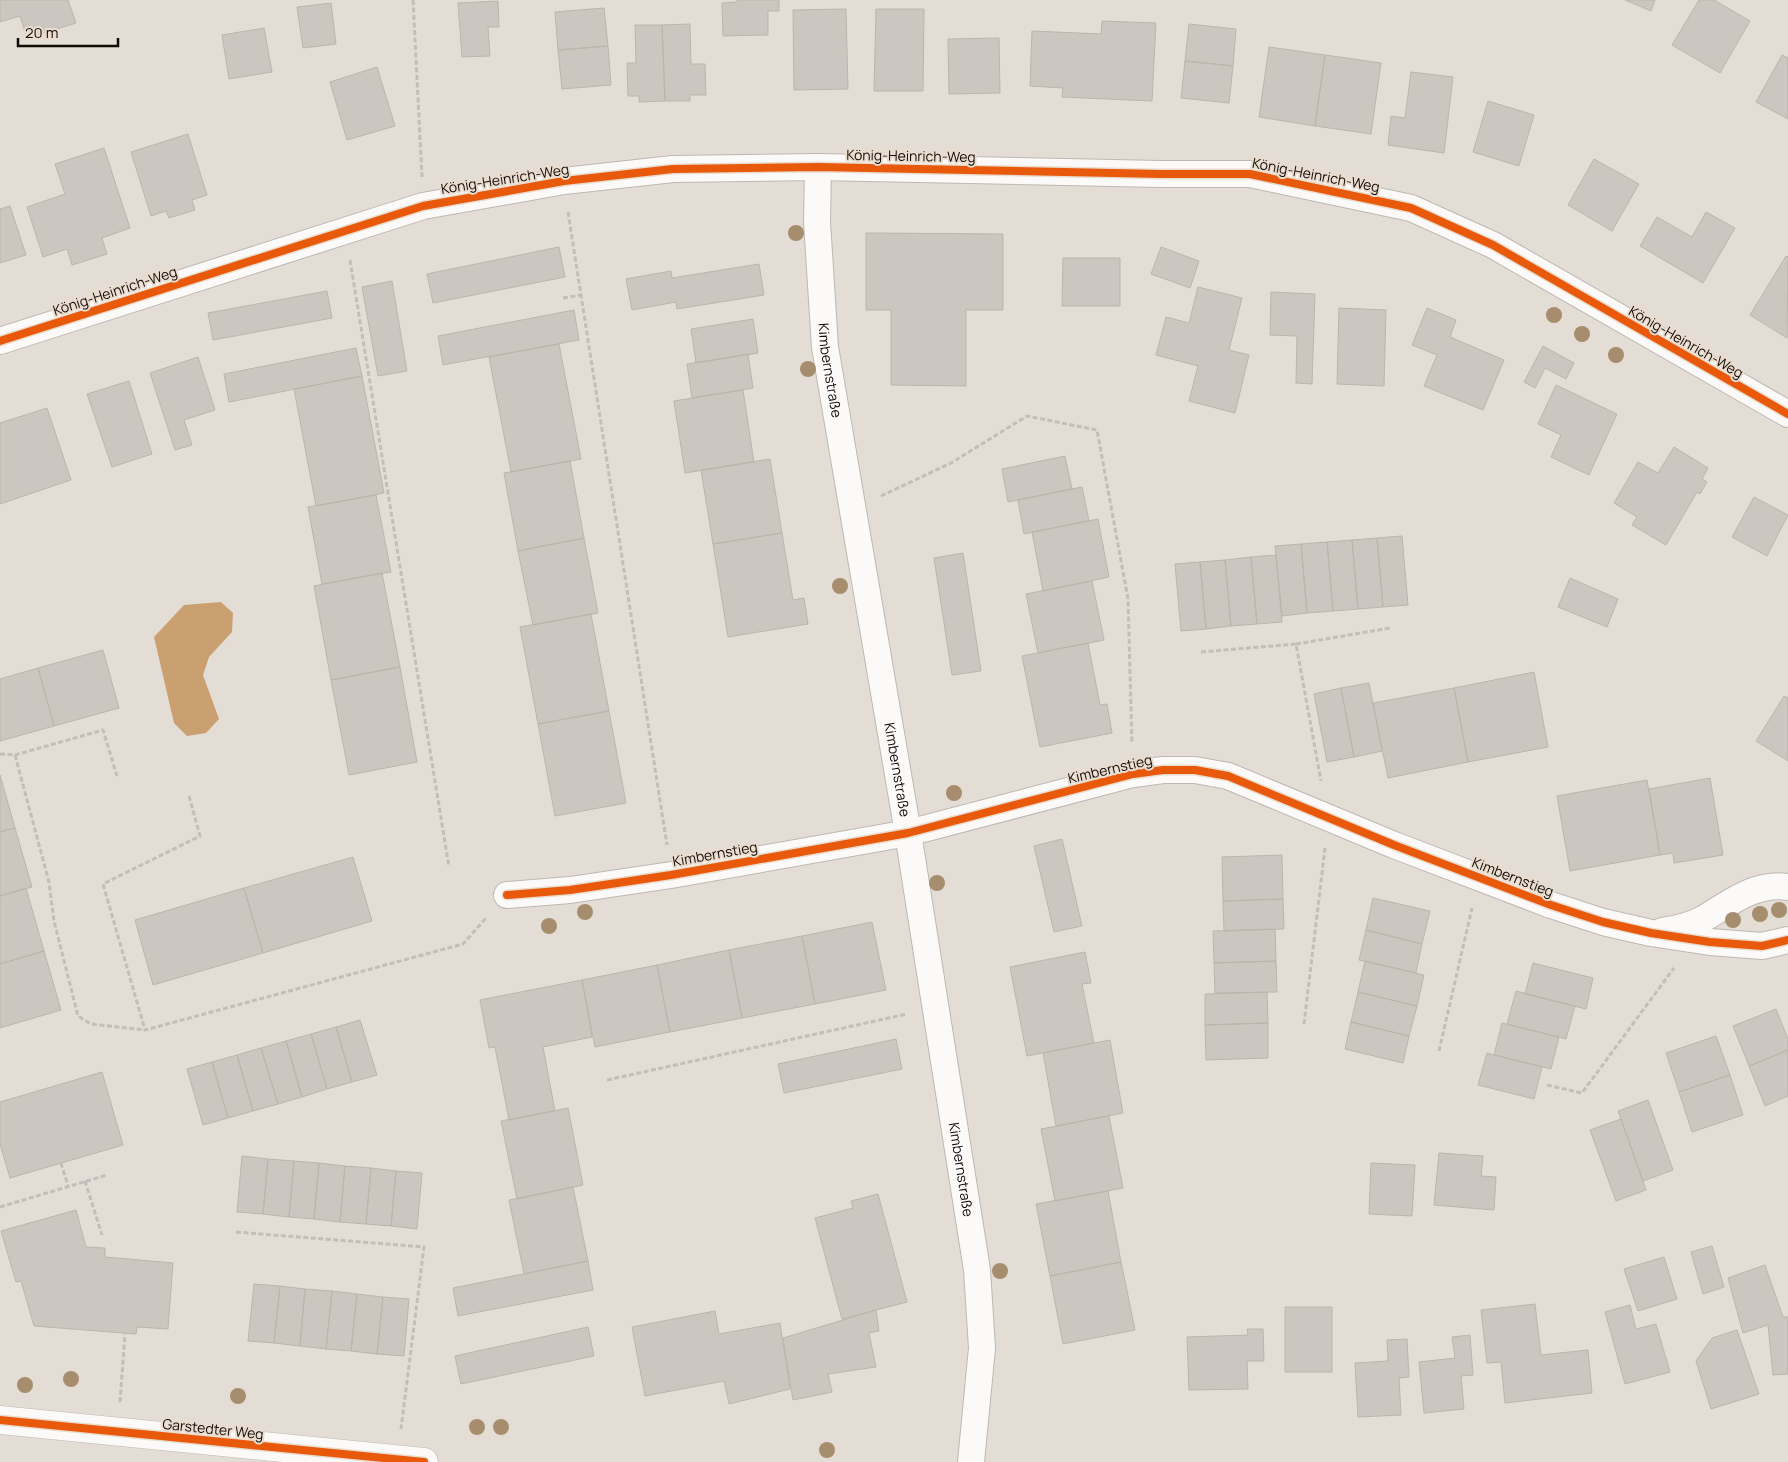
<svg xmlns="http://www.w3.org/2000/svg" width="1788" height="1462" font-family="Manrope,sans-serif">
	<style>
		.water { fill: #cba070 }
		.building { fill: #ccc6c0; stroke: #bbb5ae }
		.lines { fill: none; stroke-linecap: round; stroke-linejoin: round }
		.minor-casing { stroke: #beb8b2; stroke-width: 28 }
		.secondary-casing { stroke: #beb8b2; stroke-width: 29 }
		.path { stroke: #c1bfbb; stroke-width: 3; stroke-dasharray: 5 2.5; stroke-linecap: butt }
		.minor { stroke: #fbfaf9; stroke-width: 26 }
		.secondary { stroke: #fbfaf9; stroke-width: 28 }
		.cycleway-casing { stroke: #eaddcf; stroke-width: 11 }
		.cycleway { stroke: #e8590c; stroke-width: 8 }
		.tree { fill: #a68d6e }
		.labels { text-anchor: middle; stroke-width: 4; stroke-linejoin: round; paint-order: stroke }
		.street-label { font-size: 14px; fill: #100b07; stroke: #eaddcf }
	</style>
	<rect width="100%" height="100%" fill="#e4ddd5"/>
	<!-- water -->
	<path class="water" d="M221,602L233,613L232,632L209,657L203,675L219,719L206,733L187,736L174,723L154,637L184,605Z"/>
	<!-- building -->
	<path class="building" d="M0,0H68L76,23L27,38L20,16L0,22Z
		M737,0H779V11H768V35L723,36L722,3L737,2Z
		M1625,0H1655L1651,11Z
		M1699,0H1714L1750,21L1720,73L1672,45Z
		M498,1L499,27H488L490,56L462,57L458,3Z
		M331,3L336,44L303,48L297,7Z
		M604,8L608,46L558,50L555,12Z
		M846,9L848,89L794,90L793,10Z
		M876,9H924L923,91H874Z
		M1102,21L1156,23L1152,101L1062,97L1063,88L1030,86L1032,31L1101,34Z
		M690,24L691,64H705L706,95H690V101H665L662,25Z
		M1189,24L1236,29L1233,66L1185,61Z
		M635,25H662L665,101L639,102V96H628L627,63H636Z
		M264,28L272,72L229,79L222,35Z
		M999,38L1000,93L949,94L948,39Z
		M608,46L611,85L562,89L558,50Z
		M1269,47L1325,55L1315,126L1259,117Z
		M1325,55L1381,63L1371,134L1315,126Z
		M1782,55L1788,58V119L1756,102Z
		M1185,61L1233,66L1229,103L1181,98Z
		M377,67L395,126L347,140L330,82Z
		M1411,72L1453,77L1444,153L1388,145L1391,116L1405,118Z
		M1488,101L1534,115L1519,166L1473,152Z
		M188,134L207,195L192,200L195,210L169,218L166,211L151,216L131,152Z
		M104,148L130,228L102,238L107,254L72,265L67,249L43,257L27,207L65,194L55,164Z
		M1594,159L1639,184L1612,231L1568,205Z
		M10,206L26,255L0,263V209Z
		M1706,212L1735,228L1703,283L1640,246L1657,217L1692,237Z
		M866,233L1003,234V310H966V386L891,385V310H866Z
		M559,247L565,277L433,303L427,274Z
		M1161,247L1199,261L1190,288L1151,274Z
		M1786,256L1788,257L1787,338L1750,315Z
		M1063,258H1120V306H1062Z
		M759,264L764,295L677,309L676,302L632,310L626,279L671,271L672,278Z
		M392,281L407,371L378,376L362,287Z
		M1198,287L1242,298L1229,350L1249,355L1235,413L1189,401L1198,366L1156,355L1166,317L1189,323Z
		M327,291L332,318L213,340L208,313Z
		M1271,292L1315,294L1312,384L1296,383L1297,336L1270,335Z
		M1339,308L1386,310L1384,386L1337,384Z
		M1427,308L1456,320L1450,337L1504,360L1483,410L1424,386L1437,355L1412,345Z
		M574,310L579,340L443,365L438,336Z
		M753,319L758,353L696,363L691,329Z
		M559,344L581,459L511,472L489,357Z
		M1543,346L1574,363L1566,379L1545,368L1535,388L1524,382Z
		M356,348L362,376L229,402L224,374Z
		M748,354L753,388L692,398L687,364Z
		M198,357L215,410L184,420L192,445L175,450L150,373Z
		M362,376L384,493L316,506L294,389Z
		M129,381L152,454L112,467L87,394Z
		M1556,385L1617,414L1589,475L1551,457L1561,435L1538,424Z
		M743,390L754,462L685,473L674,401Z
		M47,408L71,480L0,504V423Z
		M1674,447L1708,468L1702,479L1707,482L1700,494L1697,492L1666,545L1632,525L1637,517L1614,503L1638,462L1658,473Z
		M1065,456L1072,489L1008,502L1002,469Z
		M770,459L782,533L713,544L701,470Z
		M570,461L584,538L518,551L504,473Z
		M1082,487L1089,521L1024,534L1018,500Z
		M376,495L391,572L322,584L308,507Z
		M1754,497L1788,515L1767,556L1732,537Z
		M1098,519L1109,577L1043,591L1032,532Z
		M782,533L793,600L804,598L808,624L728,637L713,544Z
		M1402,536L1408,605L1383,607L1377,538Z
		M584,538L598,613L533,625L518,551Z
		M1377,538L1383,607L1358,609L1352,540Z
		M1352,540L1358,609L1333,611L1327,542Z
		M1327,542L1333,611L1307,613L1301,544Z
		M1301,544L1307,613L1282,616L1275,546Z
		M963,553L981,671L952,675L934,558Z
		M1276,555L1282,622L1257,624L1251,557Z
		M1251,557L1257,624L1231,626L1225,560Z
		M1225,560L1231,626L1206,629L1200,562Z
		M1200,562L1206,629L1181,631L1175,564Z
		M382,573L400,667L331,680L314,586Z
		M1570,578L1618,599L1607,627L1558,607Z
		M1092,581L1104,640L1038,653L1026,594Z
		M591,614L609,711L538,724L520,627Z
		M1088,643L1100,705L1107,704L1112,733L1040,747L1022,656Z
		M103,650L119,708L54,726L38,668Z
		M400,667L417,762L349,775L331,680Z
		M38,668L54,726L0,741V679Z
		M1534,672L1548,747L1468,762L1454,688Z
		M1369,683L1382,751L1354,757L1341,688Z
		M1341,688L1354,757L1327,762L1314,694Z
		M1454,688L1468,762L1388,778L1373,703Z
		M1784,696L1788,698V761L1756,741Z
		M609,711L626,803L555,816L538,724Z
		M0,775L15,828L0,832Z
		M1710,778L1723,855L1674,863L1673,853L1660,855L1649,789Z
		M1647,780L1660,855L1570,871L1557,796Z
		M15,828L32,887L0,896V832Z
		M1062,839L1082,926L1054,932L1034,846Z
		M1282,855L1283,899L1223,901L1222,857Z
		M353,857L372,921L263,953L244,888Z
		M26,888L44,951L0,964V896Z
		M244,888L263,953L153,985L135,920Z
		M1373,898L1430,911L1422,944L1366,930Z
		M1283,899L1284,929L1224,931L1223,901Z
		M872,922L886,990L815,1004L802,936Z
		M1275,929L1276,961L1214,963L1213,931Z
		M1366,930L1422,944L1416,973L1359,960Z
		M802,936L815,1004L742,1018L729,950Z
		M729,950L742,1018L670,1032L657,965Z
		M44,951L61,1010L0,1028V964Z
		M1085,952L1091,983L1082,984L1094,1043L1027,1056L1010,967Z
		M1276,961L1277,992L1215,993L1214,963Z
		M1365,961L1424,975L1417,1006L1358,992Z
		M1533,963L1593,978L1586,1009L1525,994Z
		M657,965L670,1032L595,1047L582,980Z
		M582,980L592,1037L543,1047L555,1111L509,1120L495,1047L489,1048L480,1000Z
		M1516,991L1575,1006L1566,1039L1507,1024Z
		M1267,992L1268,1023L1205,1025V994Z
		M1358,992L1417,1006L1409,1036L1351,1022Z
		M1776,1009L1788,1039V1050L1749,1066L1733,1026Z
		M360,1020L377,1075L352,1082L336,1027Z
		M1351,1022L1409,1036L1403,1063L1345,1049Z
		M1268,1023V1058L1206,1060L1205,1025Z
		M1502,1023L1559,1037L1551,1069L1494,1055Z
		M336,1027L352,1082L327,1089L311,1034Z
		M311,1034L327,1089L302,1097L286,1041Z
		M1716,1036L1730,1075L1679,1092L1666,1053Z
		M896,1039L902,1069L784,1093L778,1064Z
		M1110,1040L1123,1113L1056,1126L1043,1053Z
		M286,1041L302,1097L278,1104L261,1048Z
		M261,1048L278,1104L253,1111L237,1055Z
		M1788,1050V1096L1765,1106L1749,1066Z
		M1487,1053L1542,1067L1534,1099L1478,1085Z
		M237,1055L253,1111L228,1118L212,1062Z
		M212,1062L228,1118L203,1125L187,1069Z
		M102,1072L123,1145L10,1178L0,1144V1102Z
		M1730,1075L1743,1115L1692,1132L1679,1092Z
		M1648,1100L1673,1170L1643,1181L1618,1111Z
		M568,1108L583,1185L517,1199L501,1121Z
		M1109,1116L1123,1188L1055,1201L1041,1129Z
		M1621,1119L1646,1190L1616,1201L1590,1130Z
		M1439,1153L1483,1156L1481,1176L1496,1177L1494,1210L1434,1205Z
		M242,1156L268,1159L263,1214L237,1212Z
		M268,1159L294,1161L289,1217L263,1214Z
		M294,1161L319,1163L314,1219L289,1217Z
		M319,1163L345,1166L340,1222L314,1219Z
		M1371,1163L1415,1165L1412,1216L1369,1214Z
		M345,1166L371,1168L366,1224L340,1222Z
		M371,1168L396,1171L391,1226L366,1224Z
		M396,1171L422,1173L417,1229L391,1226Z
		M573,1187L588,1261L524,1274L509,1200Z
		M1108,1191L1121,1262L1050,1276L1036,1204Z
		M878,1194L907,1302L842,1319L815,1218L853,1208L851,1201Z
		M76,1210L86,1247L105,1248V1257L173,1263L168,1329L137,1327L136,1334L34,1326L21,1281L16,1282L1,1231Z
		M1712,1246L1724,1287L1703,1294L1691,1252Z
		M1664,1257L1677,1299L1638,1311L1624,1269Z
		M588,1261L593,1290L458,1316L453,1288Z
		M1121,1262L1135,1330L1063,1344L1050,1276Z
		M1765,1265L1783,1317H1788V1374L1773,1375L1768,1325L1743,1333L1728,1278Z
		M254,1284L280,1286L274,1343L248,1341Z
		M280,1286L305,1289L300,1346L274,1343Z
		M305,1289L332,1291L326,1349L300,1346Z
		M332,1291L357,1294L351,1351L326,1349Z
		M357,1294L383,1297L377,1354L351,1351Z
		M383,1297L409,1299L404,1356L377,1354Z
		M1535,1304L1541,1355L1588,1350L1592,1393L1505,1403L1501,1362L1487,1363L1481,1310Z
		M1630,1305L1636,1329L1656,1324L1670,1372L1625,1384L1605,1312Z
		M1285,1307H1332V1372H1285Z
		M876,1310L879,1331L869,1333L876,1367L828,1374L832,1392L793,1400L783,1338Z
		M715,1311L719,1334L780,1323L790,1389L729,1404L724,1381L645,1396L632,1327Z
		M588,1327L594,1356L461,1384L455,1356Z
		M1247,1329H1263L1264,1361H1247L1248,1389L1189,1390L1187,1337L1248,1335Z
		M1737,1330L1759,1394L1711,1409L1696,1361L1712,1338Z
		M1470,1335L1473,1375L1461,1376L1464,1409L1424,1413L1419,1362L1455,1358L1452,1337Z
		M1407,1339L1409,1377L1399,1378L1401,1415L1358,1417L1355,1363L1388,1361L1387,1340Z"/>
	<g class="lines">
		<defs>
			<g id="minor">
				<path id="s1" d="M818,167L817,222L825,347L908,833L977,1270L982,1348L971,1462"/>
				<path d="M0,341L423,206L564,181L673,169L818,167L1161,174H1250L1411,208L1493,245L1788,414"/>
				<path d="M507,895L570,890L671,875L908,833L1133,774L1163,770H1195L1228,776L1394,845L1551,905L1603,922L1651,933L1710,942L1762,946L1788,940"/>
				<path d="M1662,931C1676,929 1690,926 1703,919C1730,903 1755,882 1788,887"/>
			</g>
			<path id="secondary" d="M0,1420L424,1462"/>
		</defs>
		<!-- minor casing -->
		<use href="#minor" class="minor-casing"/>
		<!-- secondary casing -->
		<use href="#secondary" class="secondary-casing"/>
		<!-- path -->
		<path class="path" d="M413,0L422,177
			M568,212L667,845
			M350,260L449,867
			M563,298L581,295
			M881,496L951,463L1027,416L1097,430L1128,599L1132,744
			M1296,644L1390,628
			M1201,652L1296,644L1321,781
			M0,754L15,755L103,730L117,776
			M15,755L49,882L54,921L78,1016L91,1024L145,1030
			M189,796L200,836L103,884L145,1030L463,944L486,918
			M1304,1024L1325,848
			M1439,1051L1472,908
			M607,1080L907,1014
			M1547,1085L1582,1093L1674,968
			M61,1163L68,1186
			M85,1181L102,1235
			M0,1207L107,1175
			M236,1232L424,1247L401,1429
			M120,1402L125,1334"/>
		<!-- minor -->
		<use href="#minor" class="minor"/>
		<!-- secondary -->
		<use href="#secondary" class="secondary"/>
		<defs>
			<path id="cycleway" d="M0,341L423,206L564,181L673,169L818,167L1161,174H1250L1411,208L1493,245L1788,414
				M507,895L570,890L671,875L908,833L1133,774L1163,770H1195L1228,776L1394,845L1551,905L1603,922L1651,933L1710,942L1762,946L1788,940
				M0,1420L424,1462"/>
		</defs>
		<!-- cycleway casing -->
		<use href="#cycleway" class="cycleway-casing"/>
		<!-- cycleway -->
		<use href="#cycleway" class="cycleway"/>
	</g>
	<!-- trees -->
	<g class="tree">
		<circle cx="796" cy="233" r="8"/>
		<circle cx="1554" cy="315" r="8"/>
		<circle cx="1582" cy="334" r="8"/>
		<circle cx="1616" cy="355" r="8"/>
		<circle cx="808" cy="369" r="8"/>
		<circle cx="840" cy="586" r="8"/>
		<circle cx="954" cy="793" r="8"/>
		<circle cx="937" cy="883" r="8"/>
		<circle cx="1779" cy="910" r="8"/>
		<circle cx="585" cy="912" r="8"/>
		<circle cx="1760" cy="914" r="8"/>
		<circle cx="1733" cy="920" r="8"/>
		<circle cx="549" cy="926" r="8"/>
		<circle cx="1000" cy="1271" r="8"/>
		<circle cx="71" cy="1379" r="8"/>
		<circle cx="25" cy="1385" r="8"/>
		<circle cx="238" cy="1396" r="8"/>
		<circle cx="477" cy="1427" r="8"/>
		<circle cx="501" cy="1427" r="8"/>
		<circle cx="827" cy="1450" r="8"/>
	</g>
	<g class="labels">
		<!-- street labels -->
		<g class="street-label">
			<text transform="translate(911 156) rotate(1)" y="5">König-Heinrich-Weg</text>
			<text transform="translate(1316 175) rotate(11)" y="5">König-Heinrich-Weg</text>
			<text transform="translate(505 179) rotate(-9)" y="5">König-Heinrich-Weg</text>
			<text transform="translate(115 291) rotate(-18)" y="5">König-Heinrich-Weg</text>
			<text transform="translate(1686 342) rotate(30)" y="5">König-Heinrich-Weg</text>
			<text dy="5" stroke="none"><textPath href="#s1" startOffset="204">Kimbernstraße</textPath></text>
			<text transform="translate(1110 769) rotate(-13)" y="5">Kimbernstieg</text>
			<text dy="5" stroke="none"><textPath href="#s1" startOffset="609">Kimbernstraße</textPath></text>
			<text transform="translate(715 854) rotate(-10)" y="5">Kimbernstieg</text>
			<text transform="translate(1513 877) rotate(21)" y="5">Kimbernstieg</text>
			<text dy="5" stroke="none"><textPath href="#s1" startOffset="1014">Kimbernstraße</textPath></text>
			<text transform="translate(213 1429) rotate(6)" y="5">Garstedter Weg</text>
		</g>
	</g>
	<!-- scale -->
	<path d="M18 38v8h100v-8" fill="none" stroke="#100b07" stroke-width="2.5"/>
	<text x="25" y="38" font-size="15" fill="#100b07" stroke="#eaddcf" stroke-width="4" paint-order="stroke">20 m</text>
</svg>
